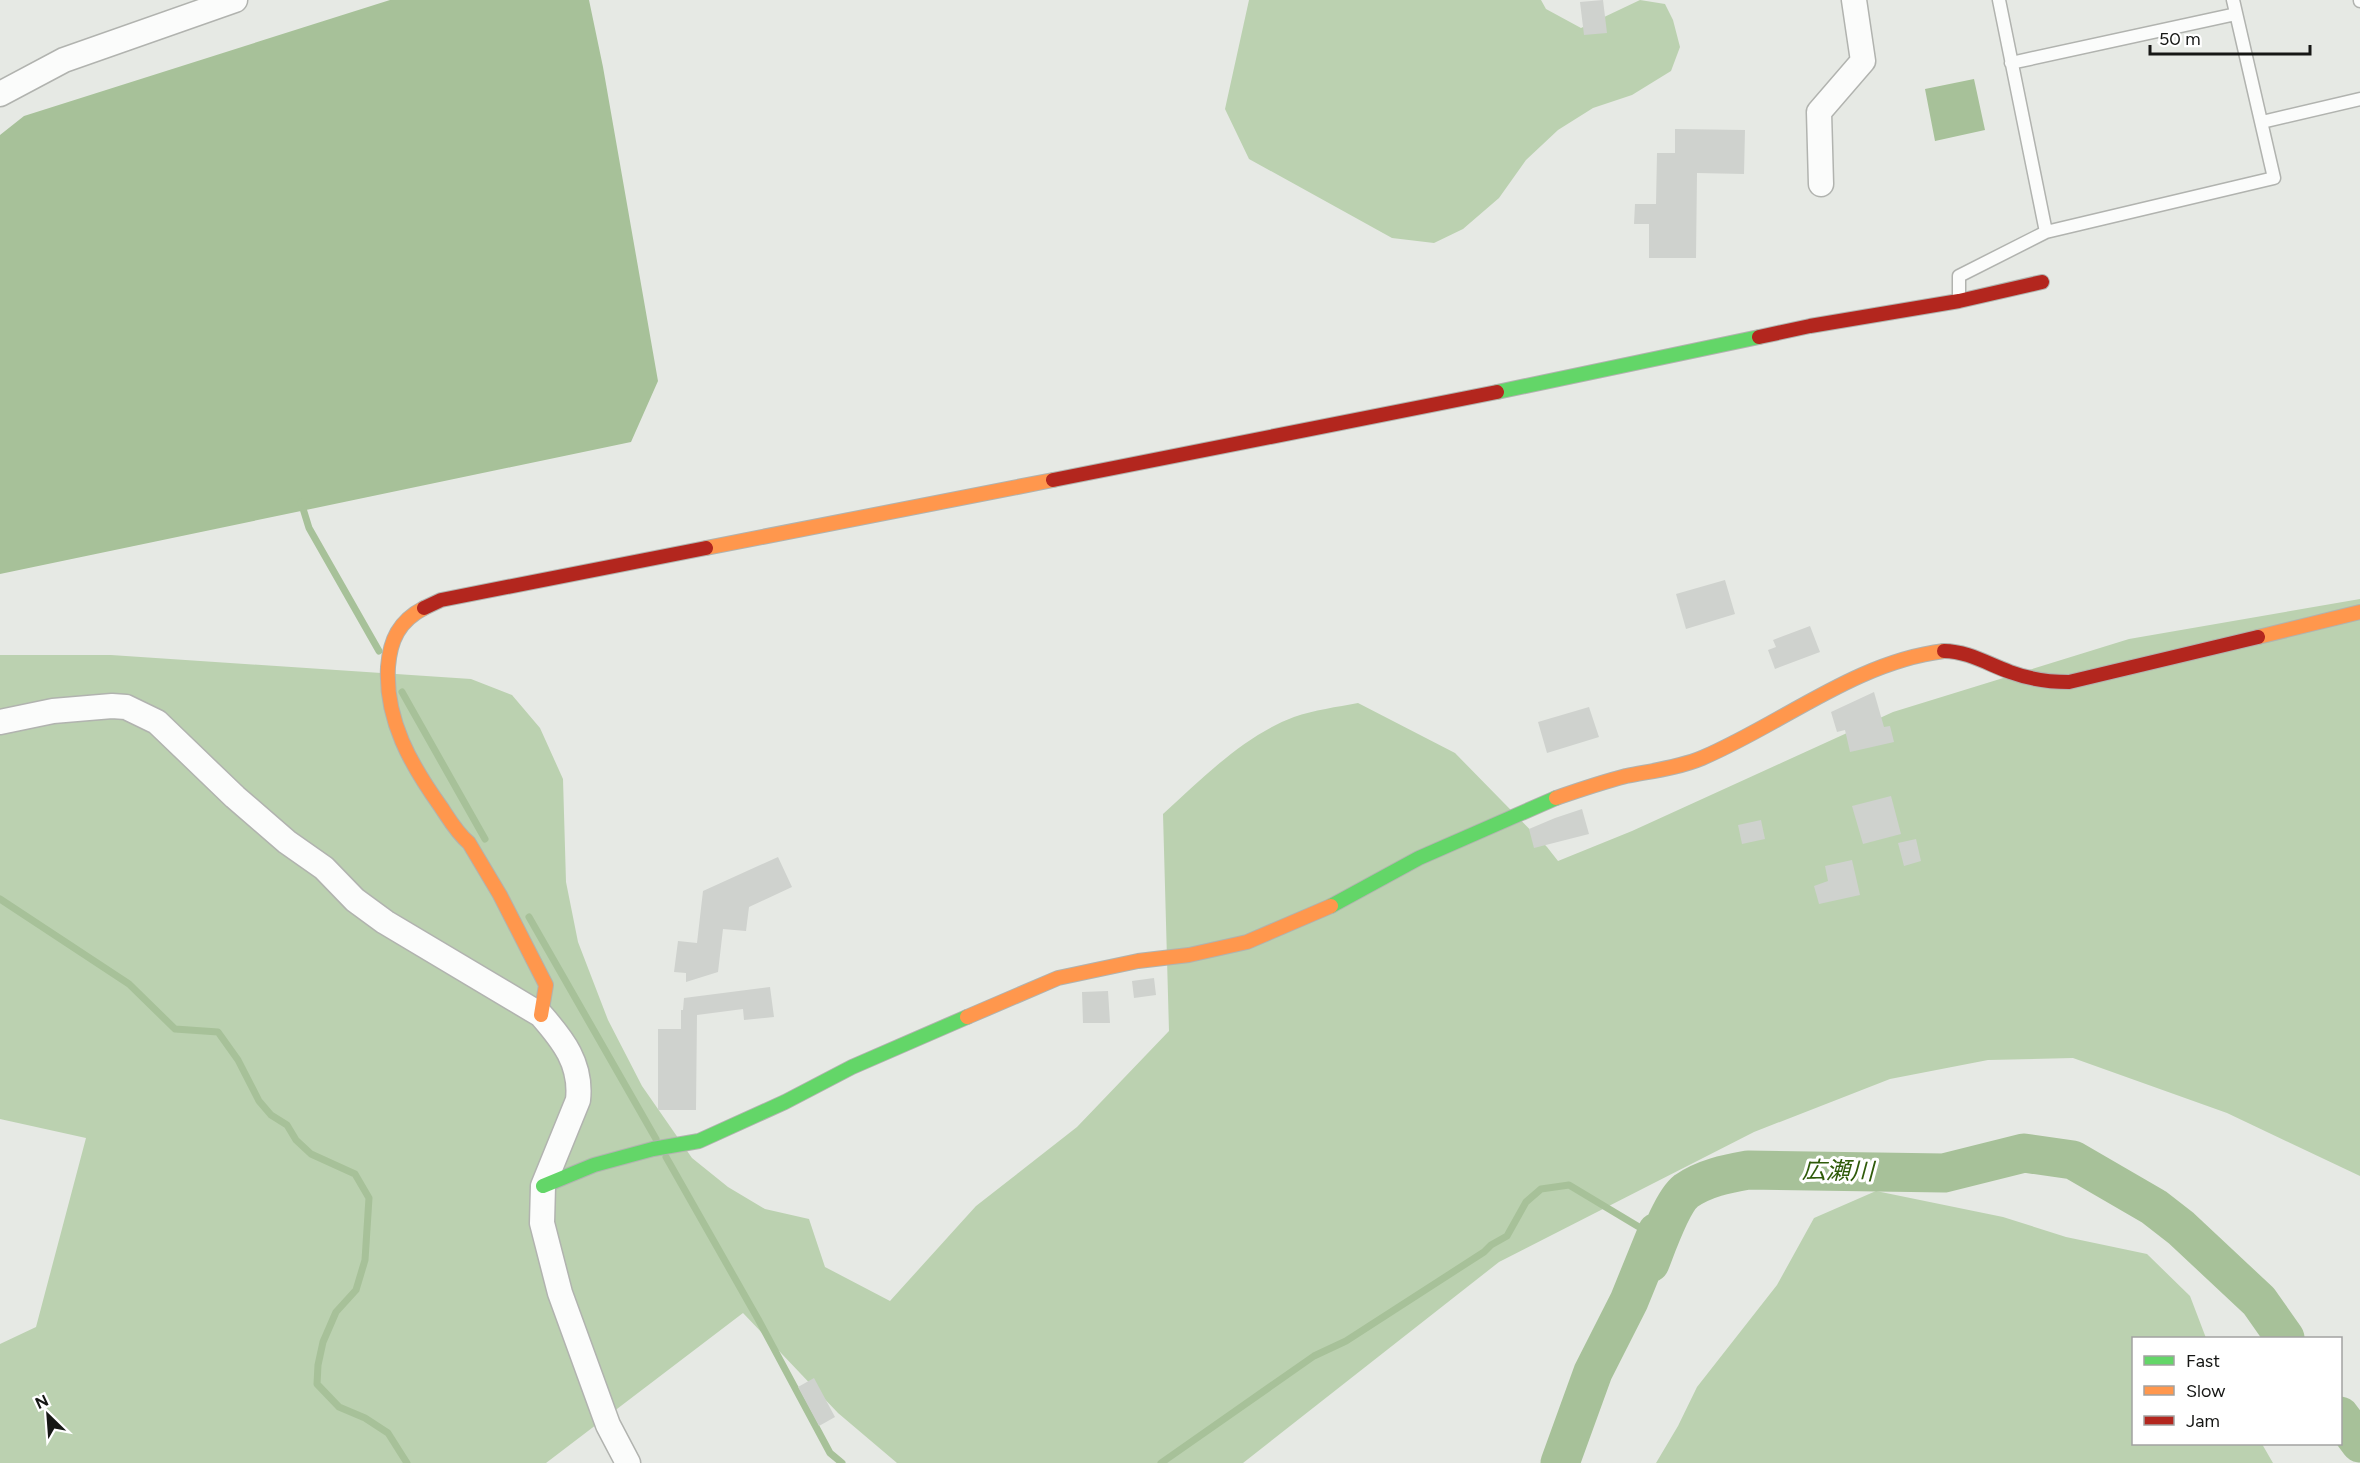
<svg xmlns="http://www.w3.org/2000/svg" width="2360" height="1463" font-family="Figtree,'Noto Sans JP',sans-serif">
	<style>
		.forest { fill: #bbd1b0 }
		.water { fill: #a7c199 }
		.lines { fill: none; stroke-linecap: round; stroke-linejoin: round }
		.stream { stroke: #a7c199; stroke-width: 7 }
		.river { stroke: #a7c199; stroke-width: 39 }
		.building { fill: #cfd2ce }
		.lane-casing { stroke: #b1b3af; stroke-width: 15 }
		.street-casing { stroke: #b1b3af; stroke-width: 27 }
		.fast-casing { stroke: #b1b3af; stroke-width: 16 }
		.slow-casing { stroke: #b1b3af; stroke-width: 16 }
		.jam-casing { stroke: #b1b3af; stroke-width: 16 }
		.lane { stroke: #fbfcfb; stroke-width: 12 }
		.street { stroke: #fbfcfb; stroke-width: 24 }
		.fast { stroke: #63d668; stroke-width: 14 }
		.slow { stroke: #ff974d; stroke-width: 14 }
		.jam { stroke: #b3261e; stroke-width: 14 }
		.labels { text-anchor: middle; stroke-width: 6; stroke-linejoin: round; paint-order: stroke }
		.water-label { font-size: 24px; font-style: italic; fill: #2f5b0a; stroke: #fff }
	</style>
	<rect width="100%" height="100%" fill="#e6e9e4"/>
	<!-- forest -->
	<path class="forest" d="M1249,0H1541L1546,9L1581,28L1640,0L1665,4L1673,20L1680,47L1671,71L1632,95L1593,108L1558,130L1526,160L1499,198L1463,229L1434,243L1392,238L1249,159L1225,109Z
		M2360,599V1176L2227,1113L2073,1058L1988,1060L1890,1079L1754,1132L1499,1262L1243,1463H897L838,1413L743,1313L546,1463H0V1344L36,1327L86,1138L0,1119V655H111L471,679L512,695L540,728L563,779L566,882L578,942L608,1020L642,1086L692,1158L728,1187L765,1209L809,1219L825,1267L890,1301L976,1206L1077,1127L1169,1031L1163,814C1203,778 1243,736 1294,717C1314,710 1337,707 1358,703L1455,753L1547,847L1558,861L1632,831L1893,712L2129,639Z
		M1876,1191L2003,1217L2066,1237L2147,1254L2190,1296L2206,1338H2134V1444H2262L2273,1463H1656L1678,1426L1697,1387L1777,1285L1814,1218Z"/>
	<!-- water -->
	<path class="water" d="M390,0H589L603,67L658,381L631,442L0,574V135L24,116Z
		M1974,79L1985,130L1935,141L1925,89Z"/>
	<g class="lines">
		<!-- stream -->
		<path class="stream" d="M301,502L309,528L379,651
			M402,692L485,839
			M0,899L129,984L175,1029L218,1032L238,1060L259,1101L271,1115L287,1125L296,1140L311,1154L355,1174L369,1198L365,1260L356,1290L336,1312L323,1342L318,1365L317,1384L339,1407L365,1418L388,1433L407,1463
			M529,917L656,1139
			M666,1157L758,1319L830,1453L842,1463
			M1161,1463L1314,1356L1346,1341L1484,1252L1491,1245L1507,1236L1526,1202L1541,1189L1569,1185L1639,1227L1657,1232"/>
		<!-- river -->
		<path class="river" d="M1657,1232L1650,1263C1657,1245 1672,1202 1686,1191C1705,1178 1726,1174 1748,1170L1944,1173L2024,1153L2073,1160L2154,1207L2181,1228L2259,1301L2285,1338
			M2340,1416L2360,1443
			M1560,1463L1593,1372L1629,1301L1655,1237"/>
	</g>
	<!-- building -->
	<path class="building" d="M1603,0L1607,33L1584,35L1580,2Z
		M1675,129L1745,130L1744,174L1697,173L1696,258H1649V224H1634L1635,204H1656L1657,153H1675Z
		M1725,580L1735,614L1686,629L1676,594Z
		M1810,626L1820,652L1775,669L1768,650L1776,647L1773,640Z
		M1874,692L1884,727L1890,726L1894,742L1850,752L1845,730L1837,732L1831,712Z
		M1589,707L1599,737L1547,753L1538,722Z
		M1891,796L1901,834L1863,844L1852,806Z
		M1582,809L1589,834L1534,848L1529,829L1555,818Z
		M1761,820L1765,839L1742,844L1738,825Z
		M1916,839L1921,861L1904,866L1898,843Z
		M778,857L792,887L749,907L746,931L723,929L718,972L686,982V973L674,972L678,941L697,943L703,891Z
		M1852,860L1860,895L1819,904L1814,886L1828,881L1825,866Z
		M1154,978L1156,995L1134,998L1132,981Z
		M770,987L774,1017L744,1020L743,1009L697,1015L696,1110H658V1029H681V1010H683L684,998Z
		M1108,991L1110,1023H1083L1082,992Z
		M814,1378L835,1417L819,1426L798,1387Z"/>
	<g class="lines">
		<defs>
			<path id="lane" d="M1999,0L2046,232
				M2360,0V1
				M2011,63L2236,14
				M2262,122L2360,99
				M1959,300V276L2046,232L2274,178L2233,0"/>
			<path id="street" d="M0,94L64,60L235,0
				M1821,184L1819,112L1863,61L1854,0
				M0,722L53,711L112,706L126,707L157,722L235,797L287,842L324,868L355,900L385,922L541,1015C563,1040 582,1064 578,1100L543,1186L542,1223L560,1293L608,1425L628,1463"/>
			<path id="fast" d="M1497,392L1759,337
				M1331,906L1419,858L1556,798
				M543,1186L594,1165L653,1149L699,1141L785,1102L852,1067L967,1017"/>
			<path id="slow" d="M706,548L1053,480
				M424,608C399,621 390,640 388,667C385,720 411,765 441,807C449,819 457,833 469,843L500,895L546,985L541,1015
				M2258,637L2360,612
				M1556,798C1579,790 1603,782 1626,776C1651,771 1678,768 1702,758C1782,724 1855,662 1944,651
				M967,1017L1058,978L1138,961L1189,955L1247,942L1331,906"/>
			<path id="jam" d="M1759,337L1810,326L1959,301L2042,282
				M1053,480L1497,392
				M424,608L441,600L706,548
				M1944,651C1967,651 1988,664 2010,672C2029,679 2048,682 2069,682L2258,637"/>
		</defs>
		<!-- lane casing -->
		<use href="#lane" class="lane-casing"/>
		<!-- street casing -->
		<use href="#street" class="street-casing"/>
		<!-- fast casing -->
		<use href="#fast" class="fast-casing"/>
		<!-- slow casing -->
		<use href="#slow" class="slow-casing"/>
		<!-- jam casing -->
		<use href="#jam" class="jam-casing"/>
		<!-- lane -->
		<use href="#lane" class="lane"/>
		<!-- street -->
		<use href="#street" class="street"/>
		<!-- fast -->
		<use href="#fast" class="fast"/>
		<!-- slow -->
		<use href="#slow" class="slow"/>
		<!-- jam -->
		<use href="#jam" class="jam"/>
	</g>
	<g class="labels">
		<!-- water labels -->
		<g class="water-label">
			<text transform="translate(1838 1171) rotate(1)" y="8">広瀬川</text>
		</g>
	</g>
	<!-- legend -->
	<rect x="2132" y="1337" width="210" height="108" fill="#ffffff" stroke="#a2a2a1" stroke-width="1.5"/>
	<rect x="2144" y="1356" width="30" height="9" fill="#63d668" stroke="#a2a2a1" stroke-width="1.5"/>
	<text x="2186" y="1367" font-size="18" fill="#161715">Fast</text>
	<rect x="2144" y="1386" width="30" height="9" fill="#ff974d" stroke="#a2a2a1" stroke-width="1.5"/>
	<text x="2186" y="1397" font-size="18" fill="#161715">Slow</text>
	<rect x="2144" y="1416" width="30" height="9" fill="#b3261e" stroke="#a2a2a1" stroke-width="1.5"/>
	<text x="2186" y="1427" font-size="18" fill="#161715">Jam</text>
	<!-- north arrow -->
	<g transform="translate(48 1415) rotate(335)" stroke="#ffffff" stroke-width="4.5" paint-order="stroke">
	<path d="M0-4.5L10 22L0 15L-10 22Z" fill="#161715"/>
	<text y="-9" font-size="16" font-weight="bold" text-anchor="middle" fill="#161715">N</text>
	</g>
	<!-- scale -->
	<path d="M2150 45v9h160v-9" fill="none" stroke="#161715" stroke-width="3"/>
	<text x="2159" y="45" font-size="18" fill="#161715" stroke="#ffffff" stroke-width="4.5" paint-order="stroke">50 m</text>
</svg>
